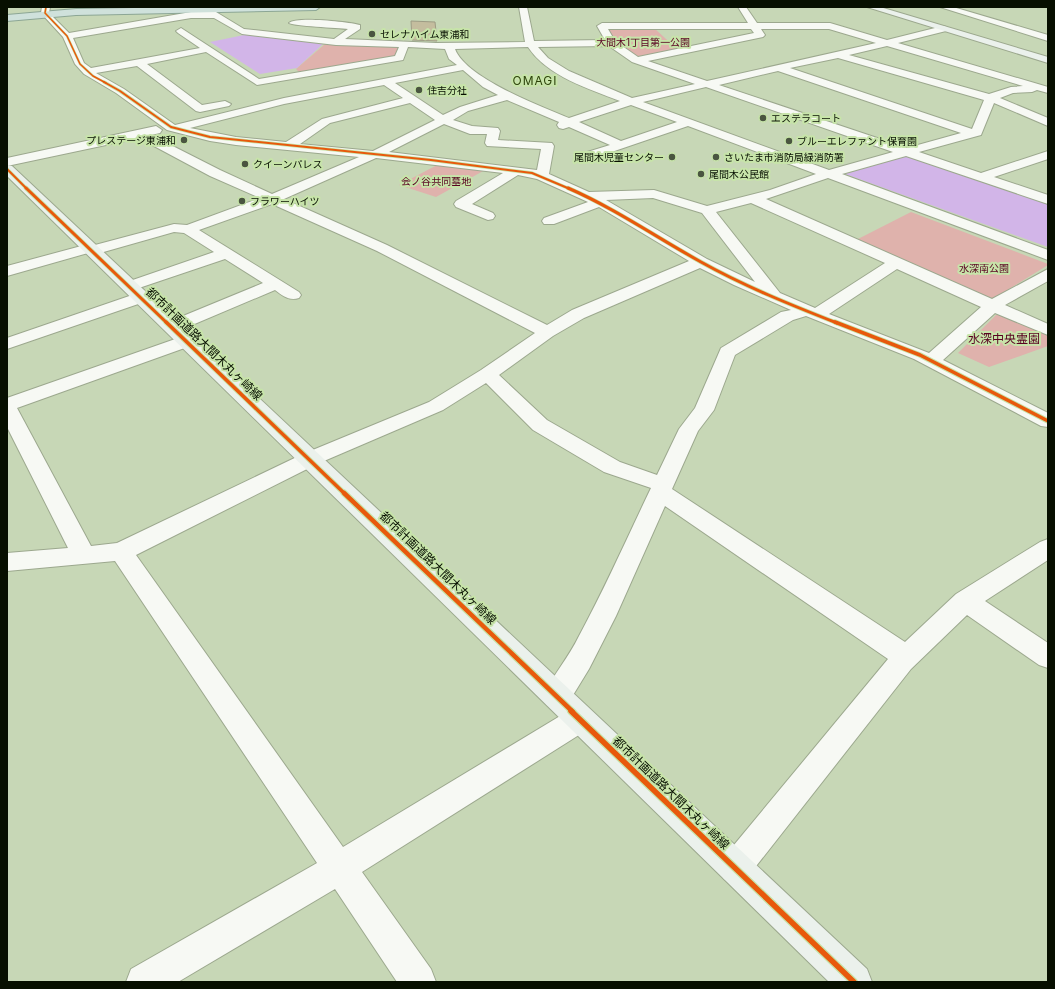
<svg xmlns="http://www.w3.org/2000/svg" width="1055" height="989" font-family="Inter,'Noto Sans JP',sans-serif">
	<style>
		.green { fill: #dfb2ac }
		.water { fill: #d2b5e8 }
		.building { fill: #c4bd9e; stroke: #9d9c84 }
		.lines { fill: none; stroke-linecap: round; stroke-linejoin: round }
		.street-casing { stroke: #9ca88e; stroke-width: 2 }
		.secondary-casing { stroke: #9ca88e; stroke-width: 2 }
		.highway-casing { stroke: #8ca695; stroke-width: 2 }
		.street { fill: #f7f9f4; fill-rule: evenodd }
		.secondary { fill: #ebf1ec; fill-rule: evenodd }
		.highway { fill: #cfe1db; fill-rule: evenodd }
		.cycleway-far5-casing { stroke: #c7e4a9; stroke-width: 2.5 }
		.cycleway-far4-casing { stroke: #c7e4a9; stroke-width: 3.5 }
		.cycleway-far3-casing { stroke: #c7e4a9; stroke-width: 4.5 }
		.cycleway-far2-casing { stroke: #c7e4a9; stroke-width: 5.5 }
		.cycleway-far1-casing { stroke: #c7e4a9; stroke-width: 7 }
		.cycleway-casing { stroke: #c7e4a9; stroke-width: 8 }
		.cycleway-far5 { stroke: #e8590c; stroke-width: 1.5 }
		.cycleway-far4 { stroke: #e8590c; stroke-width: 2 }
		.cycleway-far3 { stroke: #e8590c; stroke-width: 3 }
		.cycleway-far2 { stroke: #e8590c; stroke-width: 3.5 }
		.cycleway-far1 { stroke: #e8590c; stroke-width: 4.5 }
		.cycleway { stroke: #e8590c; stroke-width: 5.5 }
		.poi-dot { fill: #4a5540; stroke: #c7e4a9; stroke-width: 1.5 }
		.labels { text-anchor: middle; stroke-width: 4; stroke-linejoin: round; paint-order: stroke }
		.far-poi-label { font-size: 10px; fill: #070f00; stroke: #c7e4a9; text-anchor: start }
		.far-park-label { font-size: 10px; fill: #590221; stroke: #c7e4a9 }
		.far-quarter-label { font-size: 12px; letter-spacing: 1px; fill: #2c420a; stroke: #c7e4a9 }
		.park-label { font-size: 12px; fill: #590221; stroke: #c7e4a9 }
		.street-label { font-size: 12px; fill: #070f00; stroke: #c7e4a9 }
	</style>
	<rect width="100%" height="100%" fill="#c7d7b6"/>
	<!-- green -->
	<path class="green" d="M611,28H654L677,49L635,57L613,40L608,29Z
		M325,44L394,46L398,47L395,56L389,58L300,73L296,69Z
		M439,164L485,170L436,197L399,185Z
		M911,212L1048,264V265L993,299L986,298L856,240Z
		M996,315H1004L1048,336V346L989,367L958,353Z"/>
	<!-- water -->
	<path class="water" d="M249,34L324,43L297,68L260,74L210,42Z
		M907,155L1048,203V247L845,174Z"/>
	<!-- building -->
	<path class="building" d="M411,21L435,22L437,41L412,40Z"/>
	<g class="lines">
		<defs>
			<path id="street" d="M42,7H50L49,13L69,33L191,12H216L244,29L334,39L348,29C339,28 292,26 289,23C296,16 349,22 360,25V29L345,39L436,43L525,42L519,7H527L534,41L605,40L597,26L602,23H748L738,7H746L757,23H830L887,40L943,26L946,27V31L898,43L1048,87V93L1037,90L1032,92L1013,93L1000,98L1048,118V126L994,103L981,135L919,152L981,173L1048,151V159L994,177L1048,195V204L906,156L842,174L1048,250V260L828,178L766,199L992,299L1048,269V281L1005,305L1048,324V335L995,313L943,360L1048,413V427L1041,426L914,359L806,316L793,320L735,355L714,410L698,431L672,489L905,642L956,594L1040,542L1048,539V560L985,601L1048,643V668L1039,665L967,615L911,669L746,879L735,884L724,879L719,868L724,857L888,659L665,506L616,616L589,669L567,705L557,708L547,705L543,696C553,675 569,657 579,636C605,588 627,538 651,488L604,472L533,430L486,383L443,410L317,464L136,555L343,847L570,710L580,706L590,710L594,719L590,728L362,872L431,969L436,982H397L335,889L178,982H126L131,969L317,863L115,561L7,571V553L68,548L7,427V398L181,337L187,336L193,337L196,341L193,345L17,408L91,546L117,543L303,454L429,402L481,370L535,333L377,251L272,204L199,230L299,292L301,295L299,298C289,301 283,296 275,290L178,331L172,332L166,331L163,327L166,323L263,283L225,259L136,289L130,291L124,289L122,286L124,283L214,252L184,233L174,232L93,255L88,253L7,276V266L85,245H95L174,224L187,225L260,198L210,176L139,138L7,166V158L156,126L162,130L160,133L151,135L220,170L272,194L359,157L236,145L210,141L167,130L116,93L84,74L75,64L63,37L41,13ZM191,18H214L242,34L336,45L399,47L395,56L259,79L181,28L176,31L178,33L200,48L91,68L84,63L73,38ZM608,29H751L754,33L638,57L615,41ZM761,29H829L876,43L707,81L648,61L763,37L765,35ZM609,46L632,62L695,84L632,98L569,71L548,58L538,47ZM887,46L1023,86L1011,87L989,94L849,55ZM408,47L445,49L449,59L457,65L284,98L175,125L124,89L96,73L137,66L196,111L200,112L229,106L231,104L225,101L202,105L147,64L206,52L257,85L403,60ZM528,47C547,76 589,89 620,101L569,118C540,106 466,78 455,49ZM838,58L984,100L972,129L790,68ZM463,70L483,87L498,95L460,107L443,115L395,83ZM778,71L961,133L907,148L719,85ZM384,85L403,98L322,119L286,142L236,137L190,128L284,104ZM706,87L893,152L829,170L643,102ZM507,100L559,122L557,125L559,128L563,129L569,127L610,145L584,153L582,156L588,160L688,126L816,174L770,190L707,206L654,190L589,192L549,174L554,146L552,143L498,140L500,131L498,128L472,126L453,120L468,111ZM410,103L435,120L373,151L300,144L330,123ZM631,105L677,122L621,141L579,122ZM444,124L470,134H487L485,143L487,146L541,149L537,170L389,152ZM376,158L503,173L456,201L454,204L456,207L488,220L493,219L495,216L493,213L472,204L518,175L537,179L588,202L544,218L542,221L544,224H554L599,207L689,261L572,310L547,325L387,245L284,199ZM653,198L702,213L755,282L707,259L606,200ZM751,203L885,263L815,308L780,293L716,212ZM700,268L734,285L791,310L781,312L721,348L695,408L679,429L657,475L620,462L547,420L499,375L553,336L584,318ZM897,269L981,307L929,353L829,314Z
				M940,7H953L1048,35V41Z
				M141,292L147,293L149,297L147,301L7,349V338Z"/>
			<path id="secondary" d="M867,7H880L1048,57V63Z
				M7,165L12,166L867,969L872,982H829L7,176Z"/>
			<path id="highway" d="M192,7H320L316,10L76,15L7,21V15L76,9Z"/>
		</defs>
		<!-- street casing -->
		<use href="#street" class="street-casing"/>
		<!-- secondary casing -->
		<use href="#secondary" class="secondary-casing"/>
		<!-- highway casing -->
		<use href="#highway" class="highway-casing"/>
		<!-- street -->
		<use href="#street" class="street"/>
		<!-- secondary -->
		<use href="#secondary" class="secondary"/>
		<!-- highway -->
		<use href="#highway" class="highway"/>
		<defs>
			<path id="cycleway-far5" d="M46,7L45,13L67,36L80,64L93,76L106,83"/>
			<path id="cycleway-far4" d="M104,82L120,91L171,127L210,137L431,160L532,173L570,189
				M7,169L27,189"/>
			<path id="cycleway-far3" d="M26,188L167,323
				M568,188C614,208 656,237 701,262C744,286 791,305 837,323"/>
			<path id="cycleway-far2" d="M166,322L345,494
				M835,322L920,355L1048,421"/>
			<path id="cycleway-far1" d="M344,493L573,712"/>
			<path id="cycleway" d="M571,711L854,982"/>
		</defs>
		<!-- cycleway-far5 casing -->
		<use href="#cycleway-far5" class="cycleway-far5-casing"/>
		<!-- cycleway-far4 casing -->
		<use href="#cycleway-far4" class="cycleway-far4-casing"/>
		<!-- cycleway-far3 casing -->
		<use href="#cycleway-far3" class="cycleway-far3-casing"/>
		<!-- cycleway-far2 casing -->
		<use href="#cycleway-far2" class="cycleway-far2-casing"/>
		<!-- cycleway-far1 casing -->
		<use href="#cycleway-far1" class="cycleway-far1-casing"/>
		<!-- cycleway casing -->
		<use href="#cycleway" class="cycleway-casing"/>
		<!-- cycleway-far5 -->
		<use href="#cycleway-far5" class="cycleway-far5"/>
		<!-- cycleway-far4 -->
		<use href="#cycleway-far4" class="cycleway-far4"/>
		<!-- cycleway-far3 -->
		<use href="#cycleway-far3" class="cycleway-far3"/>
		<!-- cycleway-far2 -->
		<use href="#cycleway-far2" class="cycleway-far2"/>
		<!-- cycleway-far1 -->
		<use href="#cycleway-far1" class="cycleway-far1"/>
		<!-- cycleway -->
		<use href="#cycleway" class="cycleway"/>
	</g>
	<!-- markers -->
	<g class="poi-dot">
		<circle cx="372" cy="34" r="4"/>
		<circle cx="419" cy="90" r="4"/>
		<circle cx="763" cy="118" r="4"/>
		<circle cx="184" cy="140" r="4"/>
		<circle cx="789" cy="141" r="4"/>
		<circle cx="672" cy="157" r="4"/>
		<circle cx="716" cy="157" r="4"/>
		<circle cx="245" cy="164" r="4"/>
		<circle cx="701" cy="174" r="4"/>
		<circle cx="242" cy="201" r="4"/>
	</g>
	<g class="labels">
		<!-- far-poi labels -->
		<g class="far-poi-label">
			<text x="380" y="38">セレナハイム東浦和</text>
			<text x="427" y="94">住吉分社</text>
			<text x="771" y="122">エステラコート</text>
			<text x="176" y="144" text-anchor="end">プレステージ東浦和</text>
			<text x="797" y="145">ブルーエレファント保育園</text>
			<text x="664" y="161" text-anchor="end">尾間木児童センター</text>
			<text x="724" y="161">さいたま市消防局緑消防署</text>
			<text x="253" y="168">クイーンパレス</text>
			<text x="709" y="178">尾間木公民館</text>
			<text x="250" y="205">フラワーハイツ</text>
		</g>
		<!-- far-park labels -->
		<g class="far-park-label">
			<text x="643" y="46">大間木1丁目第一公園</text>
			<text x="436" y="185">会ノ谷共同墓地</text>
			<text x="984" y="272">水深南公園</text>
		</g>
		<!-- far-quarter labels -->
		<g class="far-quarter-label">
			<text x="535" y="85">OMAGI</text>
		</g>
		<!-- park labels -->
		<g class="park-label">
			<text x="1004" y="343">水深中央霊園</text>
		</g>
		<!-- street labels -->
		<g class="street-label">
			<text transform="translate(204 344) rotate(44)" y="4">都市計画道路大間木丸ヶ崎線</text>
			<text transform="translate(438 568) rotate(44)" y="4">都市計画道路大間木丸ヶ崎線</text>
			<text transform="translate(671 793) rotate(44)" y="4">都市計画道路大間木丸ヶ崎線</text>
		</g>
	</g>
	<!-- border -->
	<rect width="1055" height="989" fill="none" stroke="#070f00" stroke-width="16"/>
</svg>
